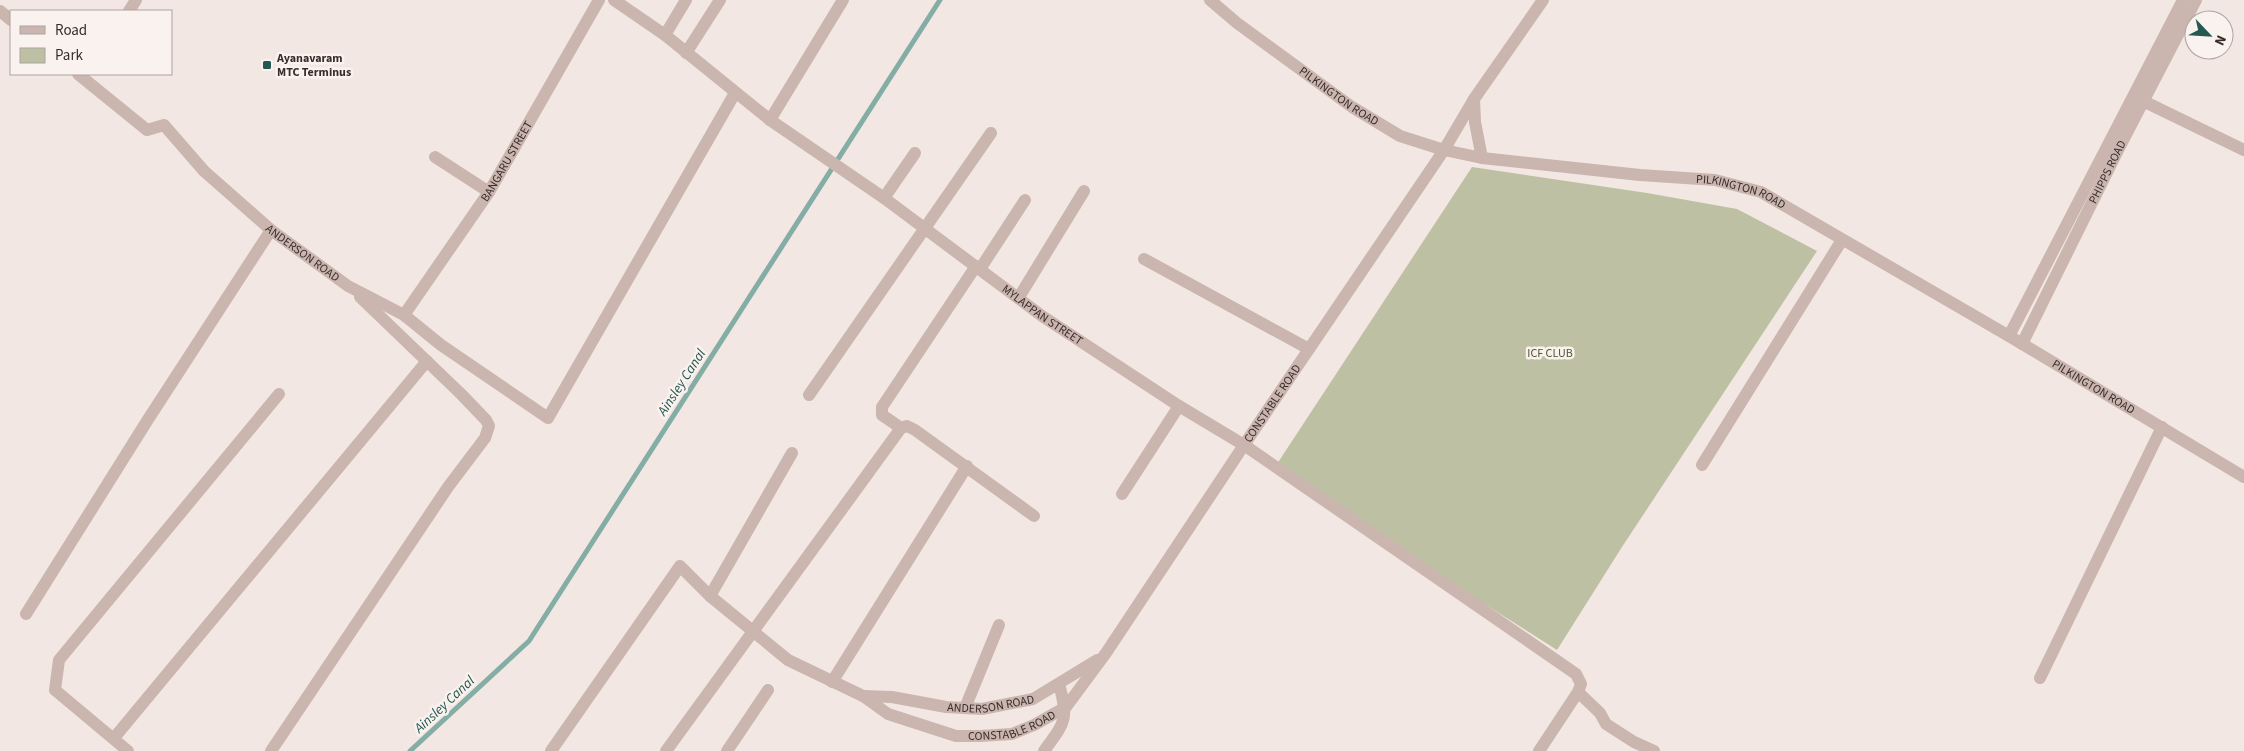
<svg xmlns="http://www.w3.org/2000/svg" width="2244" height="751" font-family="'Source Sans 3',sans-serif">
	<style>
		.green { fill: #bdc0a3 }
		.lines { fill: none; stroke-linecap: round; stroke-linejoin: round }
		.stream { stroke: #83ada5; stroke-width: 5 }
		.minor { stroke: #cab5af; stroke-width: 12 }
		.poi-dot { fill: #255850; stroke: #faf2ef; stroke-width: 2 }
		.labels { text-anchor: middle; stroke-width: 5; stroke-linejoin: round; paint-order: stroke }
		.poi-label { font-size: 12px; font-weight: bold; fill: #392d2c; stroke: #faf2ef; text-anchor: start }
		.street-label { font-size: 12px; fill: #392d2c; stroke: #faf2ef }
		.park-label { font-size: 12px; fill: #515632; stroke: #faf2ef }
		.water-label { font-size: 14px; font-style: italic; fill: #255850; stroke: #faf2ef }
	</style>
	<rect width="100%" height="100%" fill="#f2e7e2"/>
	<!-- green -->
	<path class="green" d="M1472,167L1647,193L1737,209L1817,251L1622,547L1557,650L1273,470Z"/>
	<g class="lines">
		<!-- stream -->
		<path class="stream" d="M410,751L529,641L940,0"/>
		<!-- minor -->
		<g class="minor">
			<path id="s1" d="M614,0L665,35L770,120L884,198L1042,316L1179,406L1244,445L1576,674L1581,684L1578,692L1539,751"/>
			<path id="s2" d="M1210,0L1237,23L1352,107L1400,136L1444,150L1482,158L1640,175L1715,180L1761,192L2009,336L2244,477"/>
			<path d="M0,11L11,20"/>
			<path d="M129,11L136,0"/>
			<path d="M665,35L686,0"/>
			<path d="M686,53L720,0"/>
			<path id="s3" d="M78,74L147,130L164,125L204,171L271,230L348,286L404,315L441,345L548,418L735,93"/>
			<path d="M1474,99L1475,122L1482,158"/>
			<path d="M2143,101L2244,150"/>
			<path d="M770,120L843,0"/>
			<path d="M435,157L489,192"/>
			<path d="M884,198L915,153"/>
			<path d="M1144,259L1309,349"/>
			<path d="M980,269L1025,200"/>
			<path d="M1019,297L1084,191"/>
			<path id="s4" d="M404,315L489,192L599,0"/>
			<path d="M2009,336L2183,0"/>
			<path id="s5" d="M2022,344L2119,148L2196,0"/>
			<path d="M809,395L991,133"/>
			<path d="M901,428L882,415V407L976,266"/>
			<path d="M1702,465L1842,240"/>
			<path d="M1122,494L1179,406"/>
			<path d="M710,596L792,453"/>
			<path d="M26,614L147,421L271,230"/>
			<path d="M2040,678L2162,427"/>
			<path d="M832,682L967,466"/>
			<path d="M1578,692L1600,713L1606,724L1634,742L1654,751"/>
			<path id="s6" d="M863,696L892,697L946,707L982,709L1033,699L1097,660"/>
			<path d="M965,708L999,625"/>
			<path d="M114,738L427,361"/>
			<path d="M128,751L55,690L59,660L279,394"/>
			<path d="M271,751L448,487L485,438L489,426L486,420L461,394L360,297"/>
			<path id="s7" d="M551,751L680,566L710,596L788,660L863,696L888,714L956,736H980L1012,734L1034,725L1066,707L1106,653L1244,445L1444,150L1474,99L1543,0"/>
			<path d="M666,751L901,428L907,426L915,430L1034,516"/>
			<path d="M727,751L768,690"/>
			<path d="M1044,751C1065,722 1069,720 1059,684"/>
		</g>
	</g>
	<!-- markers -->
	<rect class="poi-dot" x="262" y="60" width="10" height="10" rx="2.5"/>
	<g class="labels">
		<!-- poi labels -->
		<g class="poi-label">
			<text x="277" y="62">Ayanavaram<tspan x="277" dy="14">MTC Terminus</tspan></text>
		</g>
		<!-- street labels -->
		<g class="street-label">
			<text dy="4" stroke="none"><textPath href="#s2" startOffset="161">PILKINGTON ROAD</textPath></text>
			<text dy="4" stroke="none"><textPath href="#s4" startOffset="185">BANGARU STREET</textPath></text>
			<text dy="4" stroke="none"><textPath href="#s5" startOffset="192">PHIPPS ROAD</textPath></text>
			<text dy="4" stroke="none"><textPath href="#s2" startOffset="581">PILKINGTON ROAD</textPath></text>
			<text dy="4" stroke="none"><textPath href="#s3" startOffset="296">ANDERSON ROAD</textPath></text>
			<text dy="4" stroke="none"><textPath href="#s1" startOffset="532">MYLAPPAN STREET</textPath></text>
			<text dy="4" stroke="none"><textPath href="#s2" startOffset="986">PILKINGTON ROAD</textPath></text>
			<text dy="4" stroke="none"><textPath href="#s7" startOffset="1038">CONSTABLE ROAD</textPath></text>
			<text dy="4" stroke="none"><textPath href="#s6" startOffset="129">ANDERSON ROAD</textPath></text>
			<text dy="4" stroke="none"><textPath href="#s7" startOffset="612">CONSTABLE ROAD</textPath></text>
		</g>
		<!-- park labels -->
		<g class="park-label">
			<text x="1550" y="357">ICF CLUB</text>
		</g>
		<!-- water labels -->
		<g class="water-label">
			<text transform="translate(681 382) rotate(-57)" y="5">Ainsley Canal</text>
			<text transform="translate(444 704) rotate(-43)" y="5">Ainsley Canal</text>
		</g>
	</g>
	<!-- legend -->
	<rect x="10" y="10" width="162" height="65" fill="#faf2ef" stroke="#ada3a1"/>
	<rect x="20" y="26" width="25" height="8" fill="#cab5af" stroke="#ada3a1"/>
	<text x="55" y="35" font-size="15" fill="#392d2c">Road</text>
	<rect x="20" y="48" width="25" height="15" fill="#bdc0a3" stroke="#ada3a1"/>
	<text x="55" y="60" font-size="15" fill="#392d2c">Park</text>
	<!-- north arrow -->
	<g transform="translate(2209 35) rotate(115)"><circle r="24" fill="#faf2ef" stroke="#ada3a1"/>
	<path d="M0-4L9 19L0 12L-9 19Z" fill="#255850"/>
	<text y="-8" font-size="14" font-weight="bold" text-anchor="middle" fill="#392d2c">N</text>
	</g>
</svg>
